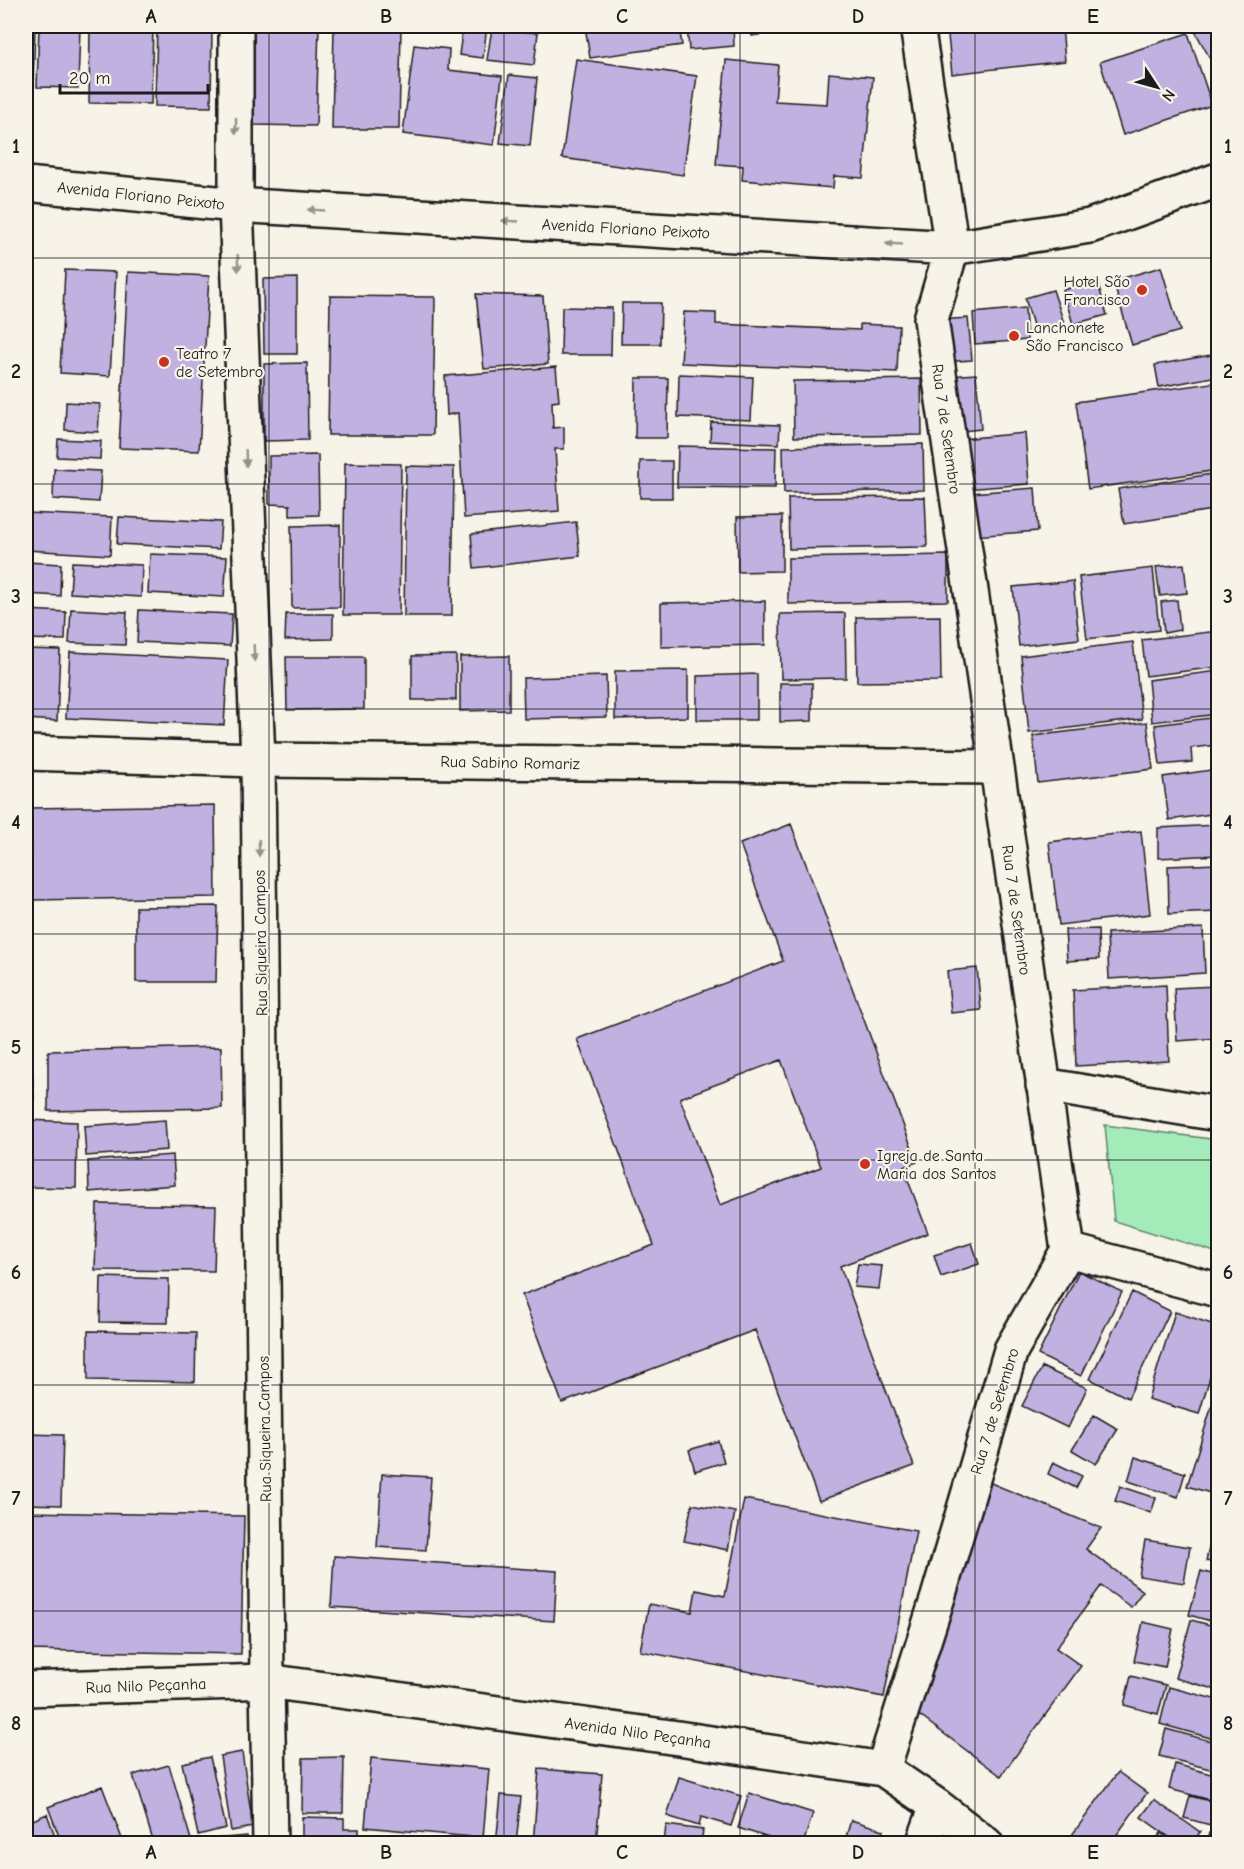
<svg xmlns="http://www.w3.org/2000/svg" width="1244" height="1869" font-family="'Comic Neue',sans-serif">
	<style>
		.green { fill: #a3ecba; stroke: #60846b; stroke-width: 1.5 }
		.building { fill: #c0b1e1; stroke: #1c1c1c; stroke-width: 1.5; fill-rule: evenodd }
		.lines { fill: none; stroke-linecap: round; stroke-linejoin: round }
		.street-casing { stroke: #1c1c1c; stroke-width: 38 }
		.secondary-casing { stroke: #1c1c1c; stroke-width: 38 }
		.street { stroke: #f7f3e8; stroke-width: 33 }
		.secondary { stroke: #f7f3e8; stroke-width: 33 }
		.oneway { fill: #94928c }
		.grid { fill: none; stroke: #1c1c1c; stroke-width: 1.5; stroke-opacity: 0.55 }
		.poi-dot { fill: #c8321e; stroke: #f7f3e8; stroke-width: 2 }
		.labels { text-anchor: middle; stroke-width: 4.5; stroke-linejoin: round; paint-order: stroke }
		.street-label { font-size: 16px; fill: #1c1c1c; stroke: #f7f3e8 }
		.poi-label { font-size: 16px; fill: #1c1c1c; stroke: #f7f3e8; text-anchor: start }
		.neatline { fill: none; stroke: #1c1c1c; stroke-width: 2 }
		.grid-label { font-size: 20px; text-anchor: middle; font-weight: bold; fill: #1c1c1c }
	</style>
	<rect width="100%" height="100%" fill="#f7f3e8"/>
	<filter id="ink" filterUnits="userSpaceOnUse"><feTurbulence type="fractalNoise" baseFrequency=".0167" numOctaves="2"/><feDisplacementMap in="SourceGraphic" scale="12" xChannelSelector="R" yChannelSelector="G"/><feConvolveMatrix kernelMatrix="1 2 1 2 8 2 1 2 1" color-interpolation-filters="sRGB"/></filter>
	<g filter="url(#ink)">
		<!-- green -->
		<path class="green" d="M1105,1125L1218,1140V1253L1114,1221Z"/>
		<!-- building -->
		<path class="building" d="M39,26H80L78,88L37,87Z
			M90,26H153L151,104L89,103Z
			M157,26H212L211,107L155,106Z
			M253,26H319L316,126L251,125Z
			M334,26H401L399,129H332Z
			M463,26H487L483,58L459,55Z
			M585,26H679L682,45L590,58Z
			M687,26H733L734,46L689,50Z
			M750,26H813L752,36Z
			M947,26H1062L1065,61L952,74Z
			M1204,26H1218V73L1195,31Z
			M492,28L538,33L534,65L487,60Z
			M26,30H35L33,83H26Z
			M1188,33L1212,105L1123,135L1100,62Z
			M414,45L449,49L448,70L502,76L494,145L403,134Z
			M576,59L697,76L683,175L562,158Z
			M726,60L778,65L775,101L827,104L829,73L873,77L863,178L834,176L833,188L742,180L743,166L716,164Z
			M509,75L537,78L530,146L500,143Z
			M1161,267L1180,331L1132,345L1113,281Z
			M65,270L116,272L110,376L60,373Z
			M128,272L209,276L199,451L119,448Z
			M297,278V354H264L263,279Z
			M1097,280L1107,315L1073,324L1063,290Z
			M1053,290L1064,323L1035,332L1025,298Z
			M476,294L543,296L548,364L484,369Z
			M330,296L435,297L433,435H328Z
			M622,303H661L660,344H621Z
			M562,307L612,308L611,355H561Z
			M1025,308L1027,340L975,344L973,313Z
			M684,312L716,313V324L860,330V324L899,326L897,372L681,363Z
			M968,318L972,360L943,362L939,320Z
			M1217,354L1218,376L1159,387L1155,365Z
			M307,363L308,440L264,441V364Z
			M556,367L559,401L552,402L553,428L564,427V449H555L559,511L464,518L458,413L447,415L445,376Z
			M679,374L753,377L751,420L678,417Z
			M976,374L981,429L953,432L949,376Z
			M636,378H668L667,438H635Z
			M921,379L922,435L794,437L793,381Z
			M1218,382V470L1088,489L1076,402Z
			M66,402L100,404L98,432L65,430Z
			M711,422L780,425L779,444L710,441Z
			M1025,433L1029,484L965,489L961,439Z
			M58,439L101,441L100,459L57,457Z
			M923,444L924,490L784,493L783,447Z
			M678,446L776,448L775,488L677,487Z
			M318,455L319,515L290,516V505L269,504V456Z
			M640,461H672V498H640Z
			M345,463L401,464L399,615H343Z
			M406,466L454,467L452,616H404Z
			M54,469L101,471L99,502L53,499Z
			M1218,473V509L1124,524L1118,489Z
			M1035,488L1038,531L974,536L971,493Z
			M925,497L927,547L789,549L788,498Z
			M26,513L112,517L110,555L26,550Z
			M782,516V571L738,572L737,517Z
			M119,517L221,522L219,549L117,544Z
			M576,522L580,556L474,568L471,534Z
			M340,525V607L292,608L291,526Z
			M150,554L227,557L224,597L148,593Z
			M948,555V601L788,604V558Z
			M26,562L61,564L60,596L26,594Z
			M72,562L142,565L141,597L70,593Z
			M1184,564L1187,593L1160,596L1156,567Z
			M1153,568L1159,630L1087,639L1079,577Z
			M1073,581L1079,639L1019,646L1013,587Z
			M1177,600L1180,630L1164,633L1161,602Z
			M765,601V645L661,647V603Z
			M71,609L127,612L125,645L69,643Z
			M26,610L66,612L65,640L26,639Z
			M139,610L232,614L230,646L137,642Z
			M845,613L846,678L781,679L780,614Z
			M286,614H333V639L285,640Z
			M940,616L941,681L857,682L856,617Z
			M1218,631V667L1146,676L1142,640Z
			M1133,642L1142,719L1029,733L1021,656Z
			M26,649L60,650L57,721L26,719Z
			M70,652L228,660L224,725L66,718Z
			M456,655V700H412V656Z
			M509,656V710L460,711V657Z
			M286,657H364V709L287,710Z
			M688,670V717L615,719V671Z
			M1218,671V714L1152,722L1148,680Z
			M757,674V720H697V676Z
			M606,676L607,717L524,719L523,678Z
			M780,683H812V721L780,722Z
			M1218,717V745L1191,748L1192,762L1160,765L1155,725Z
			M1147,722L1153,769L1038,783L1033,736Z
			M1218,769V813L1169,820L1163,777Z
			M215,805L216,897L31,900L30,808Z
			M791,824L917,1162L903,1167L928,1233L840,1266L914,1466L819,1501L755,1330L562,1403L522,1295L654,1245L577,1039L783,961L740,844ZM781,1060L821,1167L720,1205L680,1098Z
			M1218,825V855L1158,858V828Z
			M1141,831L1150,914L1059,925L1049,842Z
			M1218,864V912L1169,914L1168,866Z
			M218,906L216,982H136V907Z
			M1203,928L1205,973L1109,979L1107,933Z
			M1098,929L1099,959L1067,961L1065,930Z
			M977,968L981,1010L951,1013L947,971Z
			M1166,985L1169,1061L1076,1066L1073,990Z
			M1216,986L1218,1038L1177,1041L1174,988Z
			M221,1047L222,1108L48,1111V1051Z
			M32,1069L34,1099L26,1100V1070Z
			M26,1120L77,1122L76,1188L26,1187Z
			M165,1120L167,1150L86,1156L84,1126Z
			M173,1155L175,1185L89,1192L88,1161Z
			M97,1204L216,1206L214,1271L95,1270Z
			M972,1243L979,1264L941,1277L934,1255Z
			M858,1264L882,1266L879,1289L854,1287Z
			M1079,1271L1122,1292L1081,1376L1038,1355Z
			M101,1277L169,1279L168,1323L100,1322Z
			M1132,1292L1170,1311L1128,1398L1090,1379Z
			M1175,1312L1218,1326V1350L1199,1414L1148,1399Z
			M88,1331L196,1333L195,1382L88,1380Z
			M1042,1367L1087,1388L1068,1428L1022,1406Z
			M1218,1386V1492L1217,1495L1187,1486Z
			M1094,1415L1118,1429L1096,1464L1072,1450Z
			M26,1434L63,1435L61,1505L26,1504Z
			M718,1441L724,1462L695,1471L689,1450Z
			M1135,1457L1185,1473L1178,1497L1128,1481Z
			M1053,1462L1082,1476L1076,1488L1048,1474Z
			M382,1474L431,1477L426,1550L377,1547Z
			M981,1479L1101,1528L1086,1549L1143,1591L1131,1607L1101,1586L1056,1648L1081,1666L1001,1776L912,1710Z
			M1120,1486L1156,1498L1151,1513L1115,1501Z
			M744,1499L916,1531L884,1697L640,1651L649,1604L692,1612L696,1590L725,1596Z
			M692,1504L735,1512L728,1550L684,1541Z
			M26,1512L244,1516L241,1654L26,1650Z
			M1213,1531L1218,1532V1564L1206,1561Z
			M1145,1540L1190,1547L1184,1583L1139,1576Z
			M334,1556L557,1571L554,1621L331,1607Z
			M1201,1571L1218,1576V1623L1189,1615Z
			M1191,1620L1218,1627V1690L1175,1678Z
			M1143,1622L1173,1629L1165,1667L1134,1661Z
			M1131,1676L1166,1685L1158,1714L1124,1705Z
			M1169,1687L1218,1700V1740L1160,1724Z
			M1166,1729L1218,1743V1771L1159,1756Z
			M242,1752L253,1827L231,1831L220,1756Z
			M210,1757L226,1828L198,1835L182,1763Z
			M344,1757L343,1813H302L303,1758Z
			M371,1758L489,1769L483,1838L365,1827Z
			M1175,1764L1218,1776V1802L1169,1789Z
			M169,1765L192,1843L191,1844H154L133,1775Z
			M539,1769L602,1774L596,1844H533Z
			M1118,1772L1147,1793L1110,1844H1075L1069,1839Z
			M679,1777L741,1796L731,1826L701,1817L699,1826L667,1816Z
			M102,1786L124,1844H62L48,1807Z
			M749,1793L813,1813L803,1844H788L738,1828Z
			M501,1795L521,1797L516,1844H496Z
			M1190,1796L1218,1803V1827L1184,1818Z
			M1154,1800L1200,1832L1192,1844H1179L1141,1817Z
			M47,1814L58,1844H26V1823Z
			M302,1817L344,1818V1829H359V1844H302Z
			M851,1820L884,1830L880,1844H844Z
			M666,1825L703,1830L701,1844H664Z
			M1161,1833L1175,1844H1153Z
			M1209,1833L1218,1835V1844H1206Z
			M247,1836L248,1844H214L213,1839Z"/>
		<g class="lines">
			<defs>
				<path id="street" d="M26,184L236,205L952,248L1090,226L1218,180
					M26,753L258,760L995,767
					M1043,1085L1218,1114
					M1068,1250L1218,1290
					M26,1689L267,1681L270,1844
					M883,1769L938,1597L1011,1350L1068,1250L931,319L952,248L917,26"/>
				<path id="secondary" d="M236,26V205L258,760L267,1681L678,1738L883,1769L937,1806L986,1844
					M923,1844L937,1806"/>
			</defs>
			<!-- street casing -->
			<use href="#street" class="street-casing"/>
			<!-- secondary casing -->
			<use href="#secondary" class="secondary-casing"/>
			<!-- street -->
			<use href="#street" class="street"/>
			<!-- secondary -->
			<use href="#secondary" class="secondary"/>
		</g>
		<!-- one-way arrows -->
		<defs><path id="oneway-solid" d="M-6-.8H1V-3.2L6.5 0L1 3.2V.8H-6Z" transform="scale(1.5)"/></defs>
		<g class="oneway">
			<use href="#oneway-solid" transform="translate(236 126) rotate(90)"/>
			<use href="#oneway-solid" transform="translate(316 210) rotate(-177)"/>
			<use href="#oneway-solid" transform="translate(510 221) rotate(-177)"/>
			<use href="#oneway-solid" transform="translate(894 244) rotate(-177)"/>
			<use href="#oneway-solid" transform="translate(238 263) rotate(88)"/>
			<use href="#oneway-solid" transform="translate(246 458) rotate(88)"/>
			<use href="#oneway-solid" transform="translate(254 653) rotate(88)"/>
			<use href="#oneway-solid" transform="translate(259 848) rotate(89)"/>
		</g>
	</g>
	<!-- grid -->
	<path class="grid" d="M269,26V1844M504,26V1844M740,26V1844M975,26V1844M26,258H1218M26,484H1218M26,709H1218M26,934H1218M26,1160H1218M26,1385H1218M26,1611H1218"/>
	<!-- markers -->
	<g class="poi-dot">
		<circle cx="1142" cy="290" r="6"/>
		<circle cx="1014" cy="336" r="6"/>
		<circle cx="164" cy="362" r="6"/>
		<circle cx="865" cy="1164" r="6"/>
	</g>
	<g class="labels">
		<!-- street labels -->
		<g class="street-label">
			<text transform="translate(141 195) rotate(6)" y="6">Avenida Floriano Peixoto</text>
			<text transform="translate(626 228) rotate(3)" y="6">Avenida Floriano Peixoto</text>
			<text transform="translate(947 429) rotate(82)" y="6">Rua 7 de Setembro</text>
			<text transform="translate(510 762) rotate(1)" y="6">Rua Sabino Romariz</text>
			<text transform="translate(1017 910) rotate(82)" y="6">Rua 7 de Setembro</text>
			<text transform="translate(260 943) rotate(-91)" y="6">Rua Siqueira Campos</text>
			<text transform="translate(994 1411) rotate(-73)" y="6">Rua 7 de Setembro</text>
			<text transform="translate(264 1429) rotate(-91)" y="6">Rua Siqueira Campos</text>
			<text transform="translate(146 1685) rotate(-2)" y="6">Rua Nilo Peçanha</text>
			<text transform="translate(638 1732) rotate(8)" y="6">Avenida Nilo Peçanha</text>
		</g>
		<!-- poi labels -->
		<g class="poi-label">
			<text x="1130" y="287" text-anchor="end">Hotel São<tspan x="1130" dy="18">Francisco</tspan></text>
			<text x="1026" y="333">Lanchonete<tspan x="1026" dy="18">São Francisco</tspan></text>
			<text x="176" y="359">Teatro 7<tspan x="176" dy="18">de Setembro</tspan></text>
			<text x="877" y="1161">Igreja de Santa<tspan x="877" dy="18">Maria dos Santos</tspan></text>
		</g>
	</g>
	<!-- margin -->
	<rect width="1244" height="1869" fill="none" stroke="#f7f3e8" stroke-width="66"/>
	<!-- north arrow -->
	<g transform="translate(1157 87) rotate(126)" stroke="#f7f3e8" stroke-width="4.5" paint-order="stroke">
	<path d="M0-4.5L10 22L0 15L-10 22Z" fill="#1c1c1c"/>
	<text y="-9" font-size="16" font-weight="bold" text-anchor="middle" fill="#1c1c1c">N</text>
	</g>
	<!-- scale -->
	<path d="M60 84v9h148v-9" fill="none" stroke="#1c1c1c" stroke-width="3"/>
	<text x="69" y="84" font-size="18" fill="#1c1c1c" stroke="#f7f3e8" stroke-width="4.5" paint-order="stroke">20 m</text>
	<rect x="33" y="33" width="1178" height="1803" class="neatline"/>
	<g class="grid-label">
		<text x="151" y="23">A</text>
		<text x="386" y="23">B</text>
		<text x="622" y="23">C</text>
		<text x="858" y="23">D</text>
		<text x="1093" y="23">E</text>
		<text x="16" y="153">1</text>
		<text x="1228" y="153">1</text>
		<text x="16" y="378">2</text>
		<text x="1228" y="378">2</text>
		<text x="16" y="603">3</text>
		<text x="1228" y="603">3</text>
		<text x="16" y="829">4</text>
		<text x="1228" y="829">4</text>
		<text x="16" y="1054">5</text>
		<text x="1228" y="1054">5</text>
		<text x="16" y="1279">6</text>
		<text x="1228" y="1279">6</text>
		<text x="16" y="1505">7</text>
		<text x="1228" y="1505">7</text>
		<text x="16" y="1730">8</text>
		<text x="1228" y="1730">8</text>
		<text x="151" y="1859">A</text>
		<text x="386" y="1859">B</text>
		<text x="622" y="1859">C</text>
		<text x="858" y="1859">D</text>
		<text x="1093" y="1859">E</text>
	</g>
</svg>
